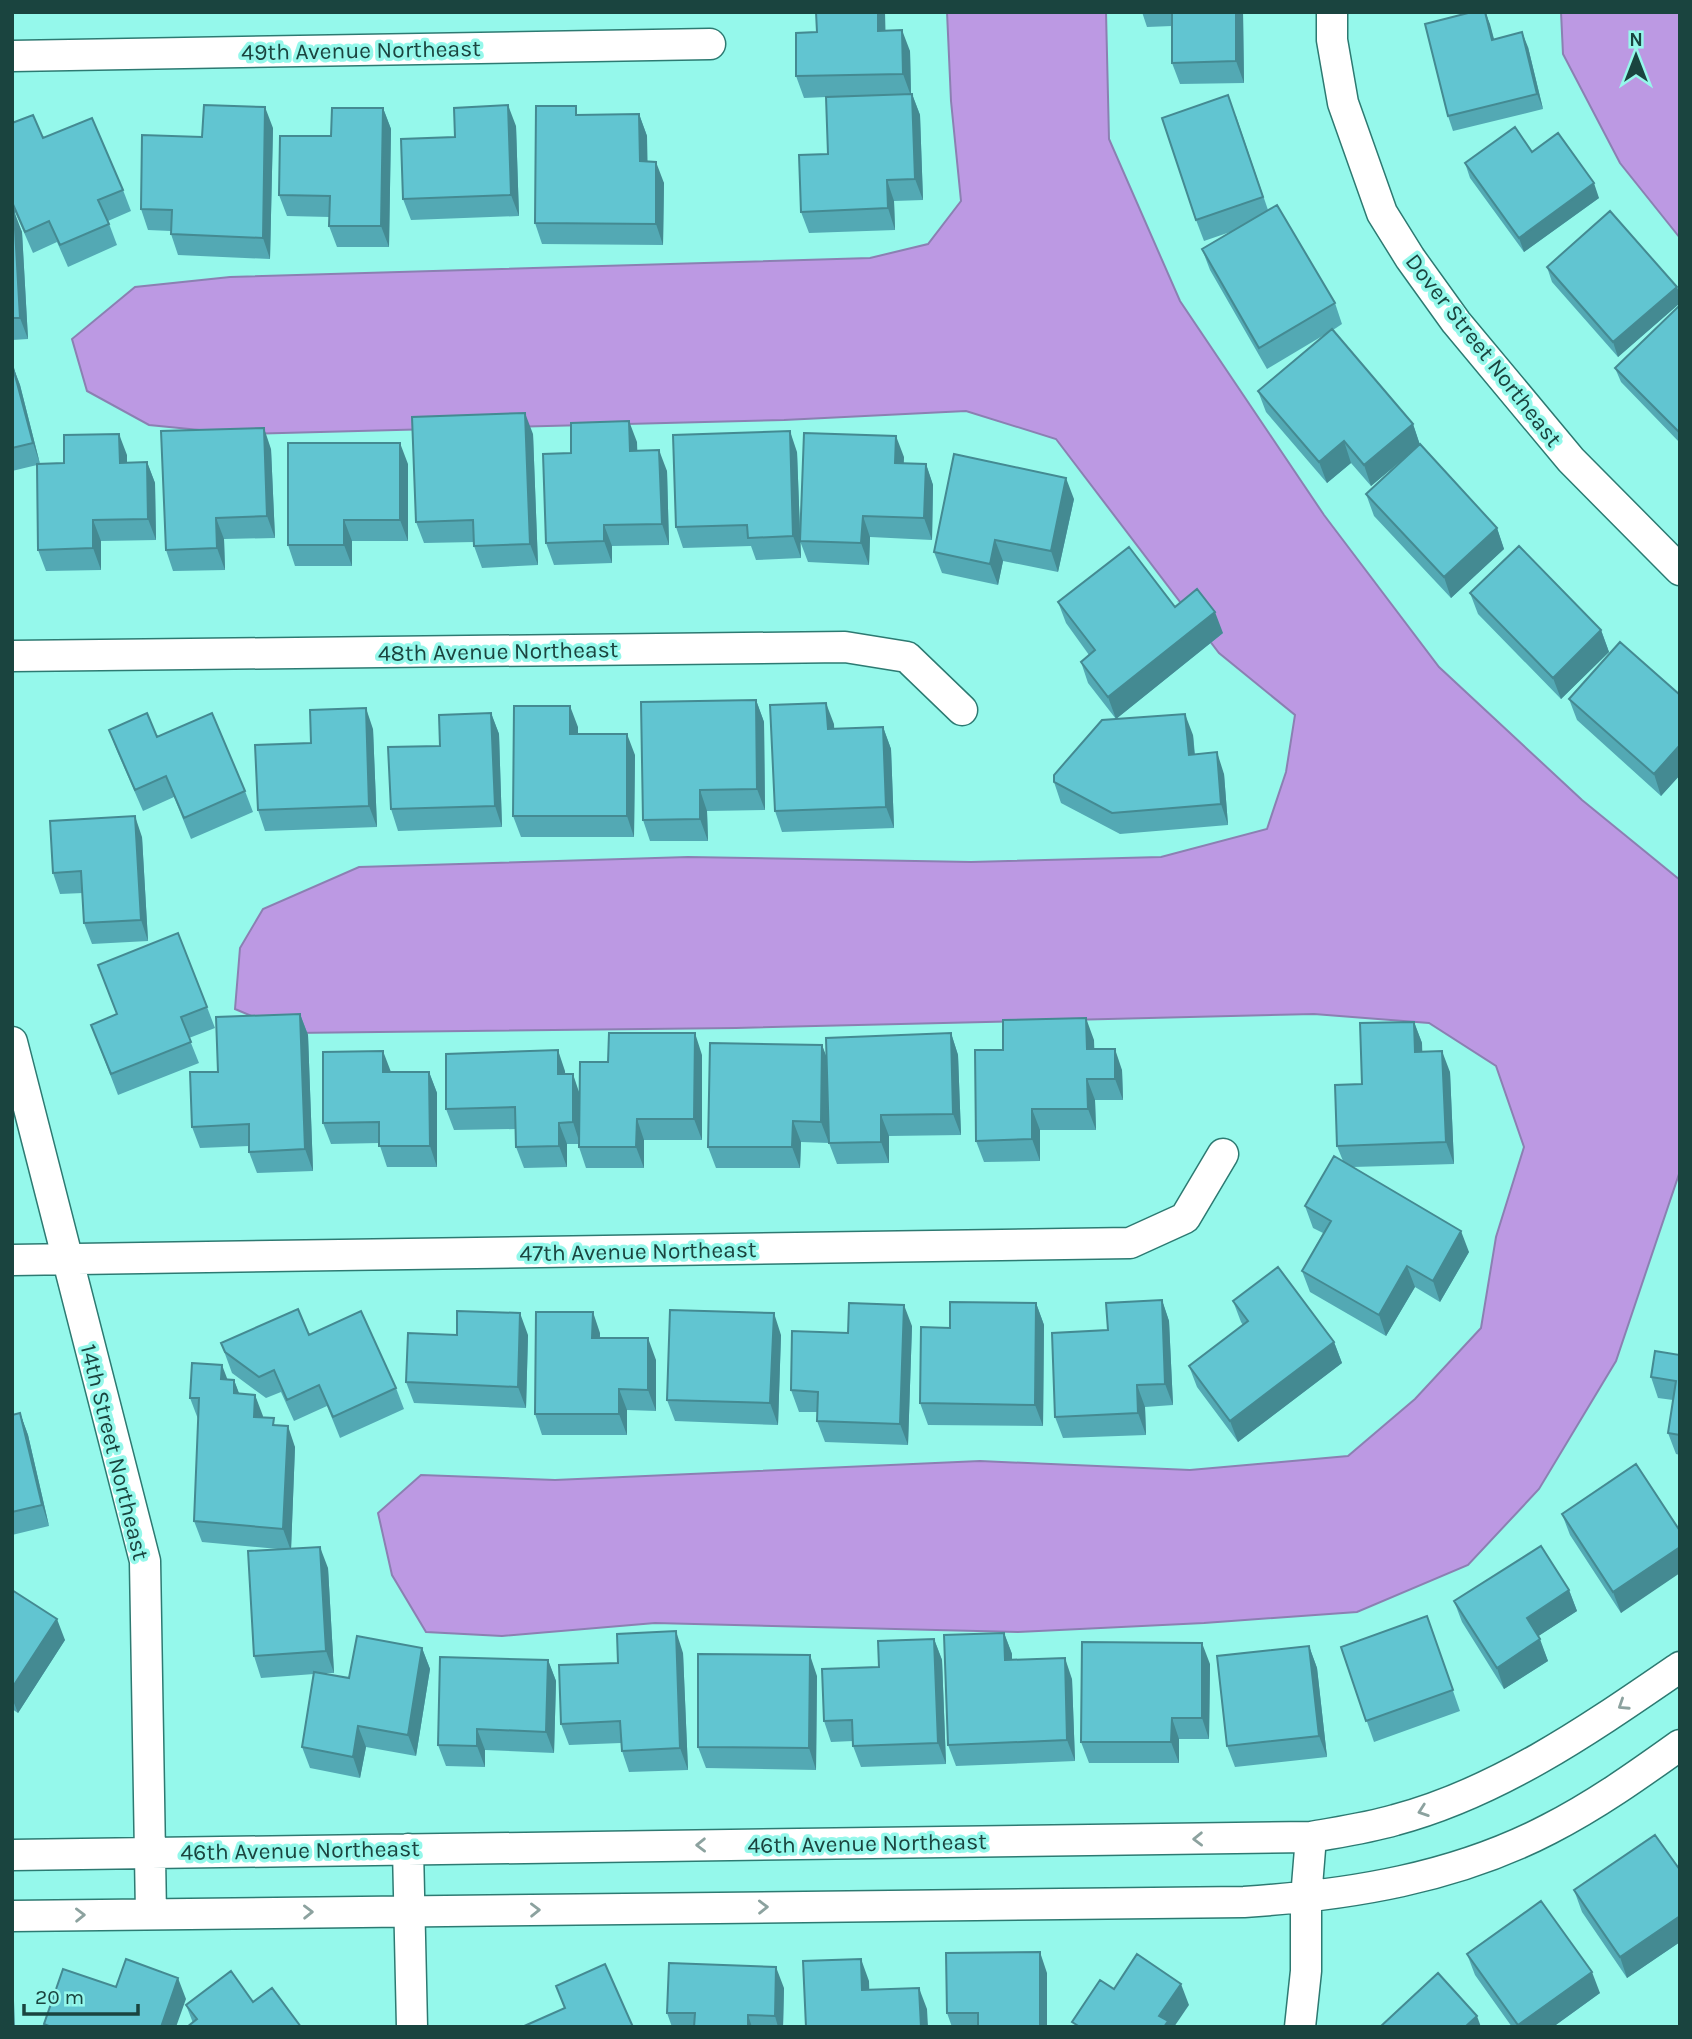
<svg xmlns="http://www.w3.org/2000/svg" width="1692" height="2039" font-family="Karla,sans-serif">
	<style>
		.water { fill: #bc99e3; stroke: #8b80b2; stroke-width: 2 }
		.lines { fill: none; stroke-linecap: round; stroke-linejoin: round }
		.minor-casing { stroke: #2d7a72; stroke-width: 33 }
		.minor { stroke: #fff; stroke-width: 30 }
		.wall { fill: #53a9b4 }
		.shaded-wall { fill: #448a92 }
		.building { fill: #61c5d1; stroke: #448a92; stroke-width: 2 }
		.oneway { stroke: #8ca29f }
		.labels { text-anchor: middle; stroke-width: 7; stroke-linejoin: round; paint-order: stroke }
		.street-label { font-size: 23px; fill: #1a443f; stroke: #95f8eb }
	</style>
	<rect width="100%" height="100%" fill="#95f8eb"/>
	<!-- water -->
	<path class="water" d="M947,12H1106L1109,139L1180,301L1324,515L1439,667L1582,800L1680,880V1171L1616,1361L1539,1489L1468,1565L1357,1612L1204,1623L1018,1632L655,1623L502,1636L426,1632L392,1575L378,1513L421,1475L555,1480L980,1461L1190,1470L1348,1456L1415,1399L1481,1328L1496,1237L1524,1147L1496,1066L1429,1023L1314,1014L736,1028L292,1033L235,1009L240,948L263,909L359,867L688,857L971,862L1161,857L1267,829L1286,772L1295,715L1219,653L1056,439L966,411L784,420L240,434L149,425L87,391L72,339L135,287L230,277L870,258L928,244L961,201L951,101Z
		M1561,12H1680V238L1620,163L1563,54Z"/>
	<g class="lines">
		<defs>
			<path id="minor" d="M1332,12V40L1343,103L1382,213L1410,258L1456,322L1571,460L1680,570
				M12,56L710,44
				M12,656L845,647L907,657L962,710
				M12,1042L145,1561L151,1914
				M12,1260L1130,1243L1185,1218L1223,1154
				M408,1849L412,2027
				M12,1855L1311,1837C1339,1832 1368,1828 1395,1820C1500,1792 1591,1728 1680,1667
				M12,1916L1244,1902C1350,1895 1455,1878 1549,1829C1596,1805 1638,1775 1680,1745
				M1300,2027L1306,1971V1898L1311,1837"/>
		</defs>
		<!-- minor casing -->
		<use href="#minor" class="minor-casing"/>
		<!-- minor -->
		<use href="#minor" class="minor"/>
	</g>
	<!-- wall -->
	<path class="wall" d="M816,12H885V30L910,51L911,94H912L920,115L923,200L894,201L895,230L809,233L801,212L828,154L826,97L804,98L796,76L817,32Z
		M1142,12H1243L1244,83L1180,84L1172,63V26L1147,27Z
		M1486,12L1494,40L1528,47L1543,109L1453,131L1448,116Z
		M383,108L391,129L389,247H337L329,226L330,217L287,216L279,195L331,136Z
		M639,114L647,136V162L664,183L663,245L542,244L535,223L579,115Z
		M1236,116L1268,210L1335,303L1342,324L1333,330L1413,424L1420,445L1497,528L1504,549L1451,598L1374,516L1366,494L1409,454L1371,486L1351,463L1327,483L1266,412L1258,391L1324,335L1267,369L1210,270L1202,249L1233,231L1204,241L1196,220Z
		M12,123L43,138L123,190L131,211L108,221L117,245L68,267L57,242L33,253L12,205Z
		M516,126L519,216L411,220L403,199L455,137Z
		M273,128L270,259L178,255L171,234V231L148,230L141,209L202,137Z
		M1532,152L1599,198L1524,252L1470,178L1465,163Z
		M12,211L22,232L28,339L12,340Z
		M1547,267L1677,287L1680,295V303L1618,357L1552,282Z
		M1680,305V443L1621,382L1615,368Z
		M12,364L20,385L40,464L64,463L127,455V462H147L155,483L156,540L101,541V570L46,571L38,550L37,465L12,471Z
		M533,434L538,565L482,568L474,546V542L424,543L416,522Z
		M637,442V451L667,471L669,545L612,546V563L554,565L546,543L571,453Z
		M271,449L275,538L224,539L225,570L173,571L166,550Z
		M797,452L801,558L756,560L751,546L683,548L676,527Z
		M904,457L903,463L926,464L933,485L932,540L870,537L869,565L808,562L800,541Z
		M408,464V541H352V566H295L288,545Z
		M1074,499L1058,572L1003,561L998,585L942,573L934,552Z
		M1470,593L1601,630L1609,652L1561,699L1478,614Z
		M1058,602L1175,607L1223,633L1116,719L1088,683L1081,662L1089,655L1066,623Z
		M1680,695V775L1661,796L1577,720L1569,699Z
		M756,700L764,722L765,810L707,811L708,841H650L643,820Z
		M491,713L499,734L502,827L398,831L391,809L440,746Z
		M834,724V729L883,727L891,749L894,828L782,832L775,811Z
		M578,727V734L635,755L634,837H521L513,816Z
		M373,729L377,827L265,831L258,810L311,743Z
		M109,730L157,737L245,791L253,812L191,839L174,797L143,811L117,751Z
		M1193,735L1195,754L1224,774L1228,825L1120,834L1061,803L1054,782Z
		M142,837L148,941L92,944L84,923L83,893L60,894L53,873Z
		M98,965L207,1007L215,1028L189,1038L199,1063L118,1095L91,1025L117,1014Z
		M300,1014L308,1035L313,1171L257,1173L249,1152V1146L200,1148L192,1127L218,1072Z
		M1414,1022L1422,1043V1051L1450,1072L1454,1164L1353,1167L1469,1252L1440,1302L1415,1287L1386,1336L1310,1292L1302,1271L1323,1233L1313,1228L1305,1206L1343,1161L1337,1146L1362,1084Z
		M951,1033L958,1055L961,1135L889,1136V1163L837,1164L829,1143V1130V1143L801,1142L800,1168H716L708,1147L822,1045L826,1057Z
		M1094,1040V1049L1122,1070L1123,1100H1095L1096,1130H1040V1161L984,1162L976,1141L1003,1050Z
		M702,1055V1140H644V1168H586L579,1147V1144H567V1167L524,1168L516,1147V1129L454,1130L446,1109L565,1071V1074L579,1092L608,1062Z
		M391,1072H429L437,1093V1167H387L379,1143L331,1144L323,1123Z
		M1162,1300L1169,1321L1173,1405L1145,1407L1146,1435L1063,1438L1055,1417L1108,1330Z
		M1233,1301L1334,1342L1342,1363L1238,1442L1197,1387L1189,1366L1243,1325L1241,1322Z
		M1036,1303L1044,1325L1043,1426L928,1425L920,1403L950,1328Z
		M912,1326L908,1445L825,1442L817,1421V1412H799L791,1390L848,1333Z
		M600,1333V1338L656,1360V1411L627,1410V1435H542L535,1414Z
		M309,1335L396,1388L404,1409L340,1438L327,1406L294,1421L281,1392L266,1398L232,1373L221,1343Z
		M457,1335H528L526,1408L414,1403L406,1382Z
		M781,1335L778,1425L675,1421L667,1400Z
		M1680,1355V1455L1676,1454L1668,1433L1673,1400L1658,1398L1651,1377Z
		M227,1379L234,1380L239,1394L255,1395L262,1418L276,1425L295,1447L291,1549L328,1568L334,1673H322L349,1678L422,1648L430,1669L416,1756L366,1747L360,1778L310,1768L302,1747L314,1674L261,1678L254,1656L278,1549L202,1542L194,1521L198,1419L190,1398Z
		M20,1413L28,1435L49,1526L12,1535V1415Z
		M1562,1514L1680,1531L1621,1613L1570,1535Z
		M12,1590L65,1640L18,1713L12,1709Z
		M1569,1590L1577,1611L1538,1636L1548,1661L1504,1689L1462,1622L1454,1601Z
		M1427,1616L1460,1711L1374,1742L1341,1647Z
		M1004,1633L1012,1654V1660L1072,1679L1075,1761L956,1766L948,1745Z
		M934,1639L942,1660L946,1764L861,1767L853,1746V1741L831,1742L824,1721L879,1667Z
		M1309,1646L1317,1668L1327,1757L1235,1767L1227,1746Z
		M683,1653L688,1770L629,1772L622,1751L621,1743L569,1745L561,1724L618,1663Z
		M548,1660L556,1681L554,1753L485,1750V1767L446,1766L438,1745Z
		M1210,1664L1209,1739H1179V1763H1089L1081,1742Z
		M817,1676L816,1770L706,1768L698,1747Z
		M1680,1870V1942L1627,1978L1582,1912L1574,1890Z
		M1467,1954L1600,1993L1553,2027H1512L1475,1975Z
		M1047,1973V2027H952L947,2013Z
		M784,1988L783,2027H672L667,2013Z
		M253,2002L193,2023L186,2005Z"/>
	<!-- shaded-wall -->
	<path class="shaded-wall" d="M878,12H885L886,52L878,31Z
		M1236,12H1243L1244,83L1236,61Z
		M1485,12L1490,24L1498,54L1492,40Z
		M902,30L910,51L911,96L903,74Z
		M1522,32L1528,47L1543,109L1537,94Z
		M912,94L920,115L923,200L915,179Z
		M508,105L516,126L519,216L511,195Z
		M265,107L273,128L270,259L263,238Z
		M383,108L391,129L389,247L381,226Z
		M639,114L647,136L648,183L640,161Z
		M656,162L664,183L663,245L656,224Z
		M887,180L894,201L895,230L888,208Z
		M1594,183L1599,198L1524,252L1519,238Z
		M14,211L22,232L28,339L20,318Z
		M1677,287L1680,295V303L1618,357L1613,342Z
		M12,364L20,385L40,464L33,443Z
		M525,413L533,434L538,565L530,544Z
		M629,421L637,442L638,472L630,451Z
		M1413,424L1420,445L1371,486L1364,465Z
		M264,428L271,449L275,538L267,516Z
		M790,431L797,452L801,558L793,536Z
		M119,434L127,455V484L120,463Z
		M896,436L904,457L903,484L895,463Z
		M1344,441L1351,463L1327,483L1319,462Z
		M400,443L408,464V541L400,520Z
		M659,450L667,471L669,545L662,524Z
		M147,462L155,483L156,540L148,519Z
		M926,464L933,485L932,540L924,518Z
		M1066,478L1074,499L1058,572L1051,551Z
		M863,516L870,537L869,565L861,543Z
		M216,518L224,539L225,570L217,548Z
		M93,520L101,541V570L93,548Z
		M344,520L352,541V566L344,545Z
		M604,525L612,546V563L604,541Z
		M1497,528L1504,549L1451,598L1444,577Z
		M995,540L1003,561L998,585L990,564Z
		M1215,612L1223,633L1116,719L1108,697Z
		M1601,630L1609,652L1561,699L1553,678Z
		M756,700L764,722L765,810L757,789Z
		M826,703L834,724L835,750L828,729Z
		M570,706L578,727V755L570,734Z
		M366,708L373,729L377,827L369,806Z
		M491,713L499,734L502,827L495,806Z
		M1185,714L1193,735L1196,776L1189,755Z
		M883,727L891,749L894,828L886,807Z
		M627,734L635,755L634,837L627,816Z
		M1680,745V775L1661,796L1654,774Z
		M1217,752L1224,774L1228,825L1221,804Z
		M700,790L707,811L708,841L700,819Z
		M135,816L142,837L148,941L141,920Z
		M300,1014L308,1035L313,1171L305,1149Z
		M1086,1018L1094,1040L1095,1070L1087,1049Z
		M1414,1022L1422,1043L1423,1073L1415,1052Z
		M695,1033L702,1055V1140L694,1119Z
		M951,1033L958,1055L961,1135L953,1114Z
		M822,1045L830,1066L829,1143L821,1122Z
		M1115,1049L1122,1070L1123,1100L1115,1079Z
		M558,1050L565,1071L566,1095L558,1074Z
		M383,1051L391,1072H383Z
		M1442,1051L1450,1072L1454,1164L1446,1142Z
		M429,1072L437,1093V1167L430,1146Z
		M573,1074L580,1095V1144L573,1122Z
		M1087,1079L1095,1100L1096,1130L1088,1109Z
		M1032,1109L1040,1130V1161L1032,1139Z
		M881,1115L889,1136V1163L881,1142Z
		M637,1119L644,1140V1168L636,1147Z
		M793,1121L801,1142L800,1168L792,1147Z
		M559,1123L567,1144V1167L559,1146Z
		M1461,1231L1469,1252L1440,1302L1433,1281Z
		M1407,1266L1415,1287L1386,1336L1379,1315Z
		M1162,1300L1169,1321L1173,1405L1165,1384Z
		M1036,1303L1044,1325L1043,1426L1035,1405Z
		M904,1305L912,1326L908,1445L900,1424Z
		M593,1312L600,1333L599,1359L592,1338Z
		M520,1313L528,1335L526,1408L518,1387Z
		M774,1313L781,1335L778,1425L770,1403Z
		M648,1338L656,1360V1411L648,1390Z
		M1334,1342L1342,1363L1238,1442L1230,1421Z
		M222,1365L230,1386L221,1379Z
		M234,1380L242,1401L234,1393Z
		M1137,1385L1145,1407L1146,1435L1138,1413Z
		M619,1389L627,1410V1435L619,1414Z
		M255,1395L263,1416L261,1438L254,1417Z
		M20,1413L28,1435L49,1526L42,1505Z
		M288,1426L295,1447L291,1551L283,1529Z
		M320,1547L328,1568L334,1673L326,1651Z
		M1680,1547V1573L1621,1613L1613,1592Z
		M1569,1590L1577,1611L1534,1639L1527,1618Z
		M57,1619L65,1640L18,1713L12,1698V1688Z
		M676,1631L683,1653L688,1770L680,1748Z
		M1004,1633L1012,1654V1681L1005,1660Z
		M934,1639L942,1660L946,1764L938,1743Z
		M1540,1639L1548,1661L1504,1689L1497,1668Z
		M1202,1643L1210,1664L1209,1739L1202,1718Z
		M1309,1646L1317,1668L1327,1757L1319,1736Z
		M422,1648L430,1669L416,1756L408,1735Z
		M810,1655L817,1676L816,1770L809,1748Z
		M1065,1658L1072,1679L1075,1761L1067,1740Z
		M548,1660L556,1681L554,1753L546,1732Z
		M1172,1718L1179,1739V1763L1171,1742Z
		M358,1726L366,1747L360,1778L353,1757Z
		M477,1729L485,1750V1767L477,1746Z
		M1680,1916V1942L1627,1978L1620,1957Z
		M1040,1952L1047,1973V2027H1040Z
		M861,1959L869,1981L870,2011L862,1990Z
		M776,1967L784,1988L783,2027H778L775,2016Z
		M1592,1972L1600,1993L1553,2027H1519L1518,2025Z
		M178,1978L186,1999L176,2027H161Z
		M1181,1984L1189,2005L1174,2027H1163L1159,2016Z
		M919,1988L927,2009L928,2027H921Z
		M12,1995L14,2001L15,2027H12Z
		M748,2015L752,2027H748Z
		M1477,2016L1481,2027H1465Z"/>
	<!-- building -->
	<path class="building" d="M816,12H878V31L902,30L903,74L796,76V33L817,32Z
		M1172,12H1236V61L1172,63Z
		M1472,12H1485L1492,40L1522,32L1537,94L1448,116L1425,24Z
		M912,94L915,179L887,180L888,208L801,212L799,155L828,154L826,97Z
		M1228,95L1263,197L1196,220L1162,118Z
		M204,105L265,107L263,238L171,234L172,210L141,209L142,135L202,137Z
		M508,105L511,195L403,199L401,139L455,137L454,108Z
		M536,106H576V115L639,114L640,161L656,162V224L535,223Z
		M332,108H383L381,226H329L330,196L279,195L280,136H331Z
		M33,115L43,138L92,118L123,190L98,200L109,224L60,245L49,221L25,232L12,202V123Z
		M1515,127L1532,152L1558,133L1594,183L1519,238L1465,163Z
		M1277,205L1335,303L1259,348L1202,249Z
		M12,211H14L20,318H12Z
		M1610,211L1677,287L1613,342L1547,267Z
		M1680,305V433L1615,368Z
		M1332,329L1413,424L1364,465L1344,441L1319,462L1258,391Z
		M12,364L33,443L12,448Z
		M525,413L530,544L474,546L473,520L416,522L412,417Z
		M629,421L630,451L659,450L662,524L604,525V541L546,543L543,454L571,453V423Z
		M264,428L267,516L216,518L217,548L166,550L161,431Z
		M790,431L793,536L748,538L747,525L676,527L673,435Z
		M804,433L896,436L895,463L926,464L924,518L863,516L861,543L800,541Z
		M119,434L120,463L147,462L148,519L93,520V548L38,550L37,464L64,463V435Z
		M288,443H400V520H344V545H288Z
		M1420,444L1497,528L1444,577L1366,494Z
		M954,454L1066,478L1051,551L995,540L990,564L934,552Z
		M1519,546L1601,630L1553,678L1470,593Z
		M1129,547L1175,607L1197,589L1215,612L1108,697L1081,662L1095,650L1058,602Z
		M1620,642L1680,695V745L1654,774L1569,699Z
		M756,700L757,789L700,790V819L643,820L641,702Z
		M826,703L828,729L883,727L886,807L775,811L770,705Z
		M514,706H570V734H627V816H513Z
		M366,708L369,806L258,810L255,745L311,743L310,710Z
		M147,713L157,737L212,713L245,791L184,818L166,776L135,790L109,730Z
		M491,713L495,806L391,809L388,747L440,746L439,715Z
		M1185,714L1189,755L1217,752L1221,804L1112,813L1054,782V775L1102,720Z
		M135,816L141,920L84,923L81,871L53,873L50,821Z
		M178,933L207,1007L181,1017L191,1042L111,1074L91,1025L117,1014L98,965Z
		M300,1014L305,1149L249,1152V1124L192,1127L190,1072H218L216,1017Z
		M1086,1018L1087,1049H1115V1079H1087L1088,1109H1032V1139L976,1141L975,1050H1003V1020Z
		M1414,1022L1415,1052L1442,1051L1446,1142L1337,1146L1335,1085L1362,1084L1360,1023Z
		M609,1033H695L694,1119H637L636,1147H579L580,1062H608Z
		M951,1033L953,1114L881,1115V1142L829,1143L826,1038Z
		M710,1043L822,1045L821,1122L793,1121L792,1147H708Z
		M558,1050V1074H573V1122L559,1123V1146L516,1147L515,1107L446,1109V1054Z
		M383,1051V1072H429L430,1146H379V1122L323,1123V1052Z
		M1334,1156L1461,1231L1433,1281L1407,1266L1379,1315L1302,1271L1331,1221L1305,1206Z
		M1278,1267L1334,1342L1230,1421L1189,1366L1248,1321L1233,1301Z
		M1162,1300L1165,1384L1137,1385L1138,1413L1055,1417L1052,1333L1108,1330L1106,1303Z
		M950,1302L1036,1303L1035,1405L920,1403L921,1327L950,1328Z
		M849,1303L904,1305L900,1424L817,1421L818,1392L791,1390L792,1331L848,1333Z
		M298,1309L309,1335L361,1311L396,1388L333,1417L319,1385L287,1400L274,1370L259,1377L225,1352L221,1343Z
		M670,1310L774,1313L770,1403L667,1400Z
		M457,1311L520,1313L518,1387L406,1382L408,1333L457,1335Z
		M536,1312H593L592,1338H648V1390L619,1389V1414H535Z
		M1655,1351L1680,1355V1435L1668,1433L1676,1381L1651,1377Z
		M192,1363L222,1365L221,1379L234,1380V1393L255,1395L254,1417L274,1418L273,1425L288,1426L283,1529L194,1521L199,1398H190Z
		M20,1413L42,1505L12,1512V1415Z
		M1636,1464L1680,1531V1547L1613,1592L1562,1514Z
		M1541,1546L1569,1590L1527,1618L1540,1639L1497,1668L1454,1601Z
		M320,1547L326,1651L254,1656L248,1551Z
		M12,1590L57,1619L12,1688Z
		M1427,1616L1453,1690L1366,1721L1341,1647Z
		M676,1631L680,1748L622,1751L620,1721L561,1724L559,1665L618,1663L617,1634Z
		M1004,1633L1005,1660L1065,1658L1067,1740L948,1745L944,1635Z
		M357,1636L422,1648L408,1735L358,1726L353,1757L302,1747L314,1672L349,1678Z
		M934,1639L938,1743L853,1746L852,1720L824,1721L822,1669L879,1667L878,1641Z
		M1082,1642L1202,1643V1718H1172L1171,1742H1081Z
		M1309,1646L1319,1736L1227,1746L1217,1656Z
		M698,1654L810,1655L809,1748L698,1747Z
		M440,1657L548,1660L546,1732L477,1729V1746L438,1745Z
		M1655,1835L1680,1870V1916L1620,1957L1574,1890Z
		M1541,1901L1592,1972L1518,2025L1467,1954Z
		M1040,1952V2027H978V2013H947L946,1953Z
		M1137,1954L1181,1984L1159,2016L1168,2021L1164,2027H1080L1072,2022L1100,1980L1114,1989Z
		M126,1959L178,1978L161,2027H51L44,2024L63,1969L116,1987Z
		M861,1959L862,1990L919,1988L921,2027H806L803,1961Z
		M669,1963L776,1967L775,2016L748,2015V2027H694L695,2013H667Z
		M605,1964L633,2027H522L565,2008L556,1986Z
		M231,1971L253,2002L272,1988L301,2027H187L197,2019L186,2005Z
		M1438,1973L1477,2016L1465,2027H1380Z"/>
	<!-- one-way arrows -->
	<defs><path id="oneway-chevron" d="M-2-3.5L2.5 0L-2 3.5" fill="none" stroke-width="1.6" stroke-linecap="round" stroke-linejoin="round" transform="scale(1.75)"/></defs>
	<g class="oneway">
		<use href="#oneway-chevron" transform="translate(1623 1705) rotate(147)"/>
		<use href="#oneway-chevron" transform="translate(1423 1811) rotate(161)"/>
		<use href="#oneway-chevron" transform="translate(1198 1839) rotate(179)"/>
		<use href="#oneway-chevron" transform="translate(701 1845) rotate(179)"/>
		<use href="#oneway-chevron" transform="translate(763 1907) rotate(-1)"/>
		<use href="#oneway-chevron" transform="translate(535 1910) rotate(-1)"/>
		<use href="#oneway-chevron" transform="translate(308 1912) rotate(-1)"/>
		<use href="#oneway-chevron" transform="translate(80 1915) rotate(-1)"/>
	</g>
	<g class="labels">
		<!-- street labels -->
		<g class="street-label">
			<text transform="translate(361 50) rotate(-1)" y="8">49th Avenue Northeast</text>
			<text transform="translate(1484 350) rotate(52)" y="8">Dover Street Northeast</text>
			<text transform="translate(498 651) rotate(-1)" y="8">48th Avenue Northeast</text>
			<text transform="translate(638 1251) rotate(-1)" y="8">47th Avenue Northeast</text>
			<text transform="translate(115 1452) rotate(76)" y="8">14th Street Northeast</text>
			<text transform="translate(867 1843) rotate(-1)" y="8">46th Avenue Northeast</text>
			<text transform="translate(300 1850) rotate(-1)" y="8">46th Avenue Northeast</text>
		</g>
	</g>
	<!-- border -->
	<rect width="1692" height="2039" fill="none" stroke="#1a443f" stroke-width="28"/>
	<!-- north arrow -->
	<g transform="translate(1636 56)" stroke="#95f8eb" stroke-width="5" paint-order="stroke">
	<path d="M0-5L12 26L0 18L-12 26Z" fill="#1a443f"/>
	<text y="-10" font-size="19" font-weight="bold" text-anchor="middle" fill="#1a443f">N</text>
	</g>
	<!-- scale -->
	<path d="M24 2004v10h114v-10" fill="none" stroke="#1a443f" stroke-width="3.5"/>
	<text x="35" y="2004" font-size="21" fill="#1a443f" stroke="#95f8eb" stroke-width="5" paint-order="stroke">20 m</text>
</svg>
